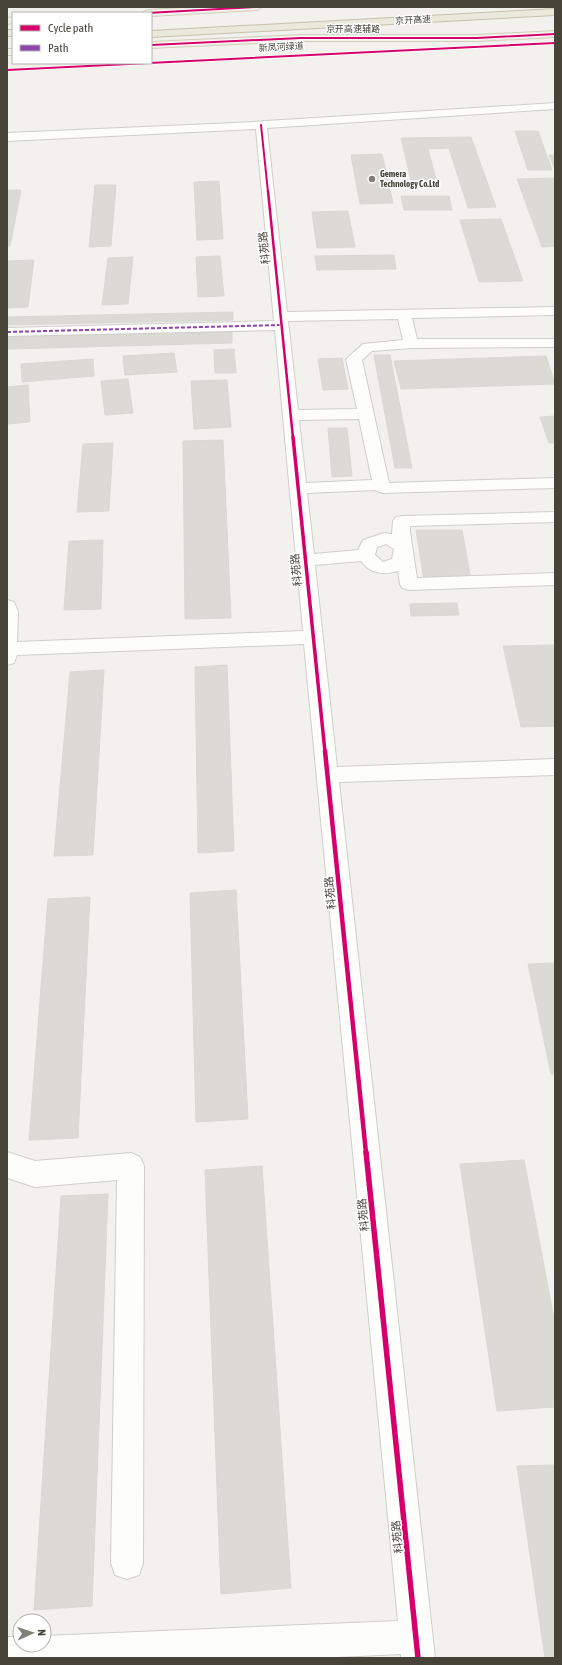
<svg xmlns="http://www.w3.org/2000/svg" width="562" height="1665" font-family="'Asap Condensed','Noto Sans SC',sans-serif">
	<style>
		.building { fill: #dbdad5; stroke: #dad8d3 }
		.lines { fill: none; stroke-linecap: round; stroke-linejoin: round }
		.minor-casing { stroke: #d0ceca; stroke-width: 2 }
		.major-casing { stroke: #d2cebc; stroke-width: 2 }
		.highway-casing { stroke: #c7c0ab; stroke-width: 2 }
		.minor { fill: #fdfdfc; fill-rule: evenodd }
		.major { fill: #f0eee6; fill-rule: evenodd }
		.highway { fill: #ebe8dc; fill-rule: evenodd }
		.quiet { stroke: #8e44ad; stroke-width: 2; stroke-dasharray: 4 2; stroke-linecap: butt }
		.cycleway-far4-casing { stroke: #fff; stroke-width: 3.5 }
		.cycleway-far3-casing { stroke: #fff; stroke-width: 4 }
		.cycleway-far2-casing { stroke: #fff; stroke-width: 5.5 }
		.cycleway-far1-casing { stroke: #fff; stroke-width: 7 }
		.cycleway-casing { stroke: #fff; stroke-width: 8 }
		.cycleway-far4 { stroke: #d6006c; stroke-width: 2 }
		.cycleway-far3 { stroke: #d6006c; stroke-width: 2.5 }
		.cycleway-far2 { stroke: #d6006c; stroke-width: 3.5 }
		.cycleway-far1 { stroke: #d6006c; stroke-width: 4.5 }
		.cycleway { stroke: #d6006c; stroke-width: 5.5 }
		.poi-dot { fill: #838078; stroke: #fff; stroke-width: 1.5 }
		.labels { text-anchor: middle; stroke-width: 3; stroke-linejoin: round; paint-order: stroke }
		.far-street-label { font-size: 9px; fill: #474339; stroke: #fff }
		.far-poi-label { font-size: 9px; font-weight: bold; fill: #474339; stroke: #fff; text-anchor: start }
		.street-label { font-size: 11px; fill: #474339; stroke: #fff }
	</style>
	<rect width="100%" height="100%" fill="#f2f1ed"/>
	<!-- building -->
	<path class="building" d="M515,131H538L552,170H528Z
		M471,137L496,207L468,208L449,148L428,149L436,179L411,180L401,138Z
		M382,154L393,203L360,204L351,155Z
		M549,155H555V167H554Z
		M555,178V246L542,247L517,179Z
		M219,181L223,239L197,240L194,182Z
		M95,185H116L111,246L89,247Z
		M7,190H21L10,246H7Z
		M401,196H449L452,210H404Z
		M348,211L355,247L317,248L312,212Z
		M501,219L523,281L479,282L460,220Z
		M394,255L396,269L317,270L315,256Z
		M220,256L224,296L198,297L196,257Z
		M133,257L128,304L102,305L108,258Z
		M34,260L28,307L7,308V261Z
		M233,312V320L7,325V317Z
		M232,332V343L7,349V337Z
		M234,349L236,373H215L214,350Z
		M174,353L177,372L125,375L123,356Z
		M374,355H390L412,468H395Z
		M546,356L555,384L401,389L394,361Z
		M342,358L348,389L323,390L318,359Z
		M93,359L94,376L22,382L21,364Z
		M128,379L133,413L105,415L101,381Z
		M227,380L231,427L194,429L191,381Z
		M28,385L30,422L7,424V387Z
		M555,416V443H549L540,417Z
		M328,428H347L352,476L332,477Z
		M223,440L231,618L185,619L183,441Z
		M113,443L109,511L77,512L83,444Z
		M416,530H462L471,580L424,581Z
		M103,540L101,609L64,610L69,541Z
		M457,603L459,615L411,616L410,604Z
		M555,645V726L521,727L503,646Z
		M227,665L234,851L198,853L195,667Z
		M104,670L93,855L54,856L70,672Z
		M236,890L248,1119L196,1122L190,893Z
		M90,897L78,1138L29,1140L48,899Z
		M555,963V1074H551L528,964Z
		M524,1160L555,1324V1407L497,1411L460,1164Z
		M262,1166L291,1588L221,1594L205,1170Z
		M108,1194L92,1606L34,1610L61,1196Z
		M555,1465V1658H545L517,1466Z"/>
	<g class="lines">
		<defs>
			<path id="minor" d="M555,103V109L267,128L287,312L555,307V315L412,318L417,339H555V347L411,348L372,351L362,360L389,483L555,478V488L382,493L375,490L307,493L314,554L358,550L363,540L384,533L392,534L393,521L396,517L402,516L555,512V522L410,526V532L417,578L555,573V585L409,590L402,588L400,584L398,571C384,575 370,574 361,561L315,565L337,767L555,759V775L339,782L435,1658H401V1654L316,1658H7V1637H20V1645H44V1636L398,1621L304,644L17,655L14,663L7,665V600L14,602L18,612L17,642L303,631L297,563L295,560L296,558L275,330L7,336V328L274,321L256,129L7,141V133L235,123ZM398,319L403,340L363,344L346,359L357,409L298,410L288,321ZM359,419L372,480L306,483L299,420ZM386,544L394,549L392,559L383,562L375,555L377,547Z
				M7,1152L35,1161L131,1153L140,1157L144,1166L143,1563L139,1575L127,1579L115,1575L111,1563L117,1180L35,1187L7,1178Z"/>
			<path id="major" d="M201,7H262L257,10L151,16V13H142L147,10Z
				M13,17V23L7,24V18Z
				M555,31V37L477,41H301L151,48V42L301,35H477Z
				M7,49H13V55H7Z"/>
			<path id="highway" d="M555,9V15L151,37V31Z
				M7,30H13V36H7Z"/>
		</defs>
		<!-- minor casing -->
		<use href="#minor" class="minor-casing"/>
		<!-- major casing -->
		<use href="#major" class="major-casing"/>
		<!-- highway casing -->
		<use href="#highway" class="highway-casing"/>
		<!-- minor -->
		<use href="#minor" class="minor"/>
		<!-- major -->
		<use href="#major" class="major"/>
		<!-- highway -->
		<use href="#highway" class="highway"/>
		<!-- quiet -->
		<path class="quiet" d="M7,332L281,325"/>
		<defs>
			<path id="cycleway-far4" d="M147,13L257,7
				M151,45L301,38H477L555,34
				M7,70L555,43
				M261,125L268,192"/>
			<path id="cycleway-far3" d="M268,191L293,438"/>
			<path id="cycleway-far2" d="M293,437L325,752"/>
			<path id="cycleway-far1" d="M325,751L366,1153"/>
			<path id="cycleway" d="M366,1152L418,1658"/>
		</defs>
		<!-- cycleway-far4 casing -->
		<use href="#cycleway-far4" class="cycleway-far4-casing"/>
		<!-- cycleway-far3 casing -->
		<use href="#cycleway-far3" class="cycleway-far3-casing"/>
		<!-- cycleway-far2 casing -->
		<use href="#cycleway-far2" class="cycleway-far2-casing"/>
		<!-- cycleway-far1 casing -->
		<use href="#cycleway-far1" class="cycleway-far1-casing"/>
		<!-- cycleway casing -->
		<use href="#cycleway" class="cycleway-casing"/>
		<!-- cycleway-far4 -->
		<use href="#cycleway-far4" class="cycleway-far4"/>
		<!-- cycleway-far3 -->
		<use href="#cycleway-far3" class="cycleway-far3"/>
		<!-- cycleway-far2 -->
		<use href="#cycleway-far2" class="cycleway-far2"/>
		<!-- cycleway-far1 -->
		<use href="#cycleway-far1" class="cycleway-far1"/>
		<!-- cycleway -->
		<use href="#cycleway" class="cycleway"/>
	</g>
	<!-- markers -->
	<circle class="poi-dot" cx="372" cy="179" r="4"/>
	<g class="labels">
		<!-- far-street labels -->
		<g class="far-street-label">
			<text transform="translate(413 20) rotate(-3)" y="3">京开高速</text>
			<text x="353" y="32">京开高速辅路</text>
			<text transform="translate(281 47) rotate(-3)" y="3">新凤河绿道</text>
		</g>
		<!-- far-poi labels -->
		<g class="far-poi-label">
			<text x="380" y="177">Gemera<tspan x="380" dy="10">Technology Co.Ltd</tspan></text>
		</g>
		<!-- street labels -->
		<g class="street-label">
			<text transform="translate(264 248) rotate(-96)" y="4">科苑路</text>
			<text transform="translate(296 570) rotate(-96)" y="4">科苑路</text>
			<text transform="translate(330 893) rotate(-96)" y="4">科苑路</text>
			<text transform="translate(363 1215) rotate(-96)" y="4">科苑路</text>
			<text transform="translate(397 1537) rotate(-96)" y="4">科苑路</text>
		</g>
	</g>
	<!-- border -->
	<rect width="562" height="1665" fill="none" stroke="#474339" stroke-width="16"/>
	<!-- legend -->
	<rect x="12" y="12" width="140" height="52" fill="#ffffff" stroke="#b5b4b0"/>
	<rect x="20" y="25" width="20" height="6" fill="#d6006c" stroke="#b5b4b0"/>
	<text x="48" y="32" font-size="12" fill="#474339">Cycle path</text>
	<rect x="20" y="45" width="20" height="6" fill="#8e44ad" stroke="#b5b4b0"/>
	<text x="48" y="52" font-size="12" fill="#474339">Path</text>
	<!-- north arrow -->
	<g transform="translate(32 1633) rotate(87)"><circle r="19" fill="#ffffff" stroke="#b5b4b0"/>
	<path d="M0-3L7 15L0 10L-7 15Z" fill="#838078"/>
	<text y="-6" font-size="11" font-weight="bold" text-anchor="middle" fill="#474339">N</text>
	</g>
</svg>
